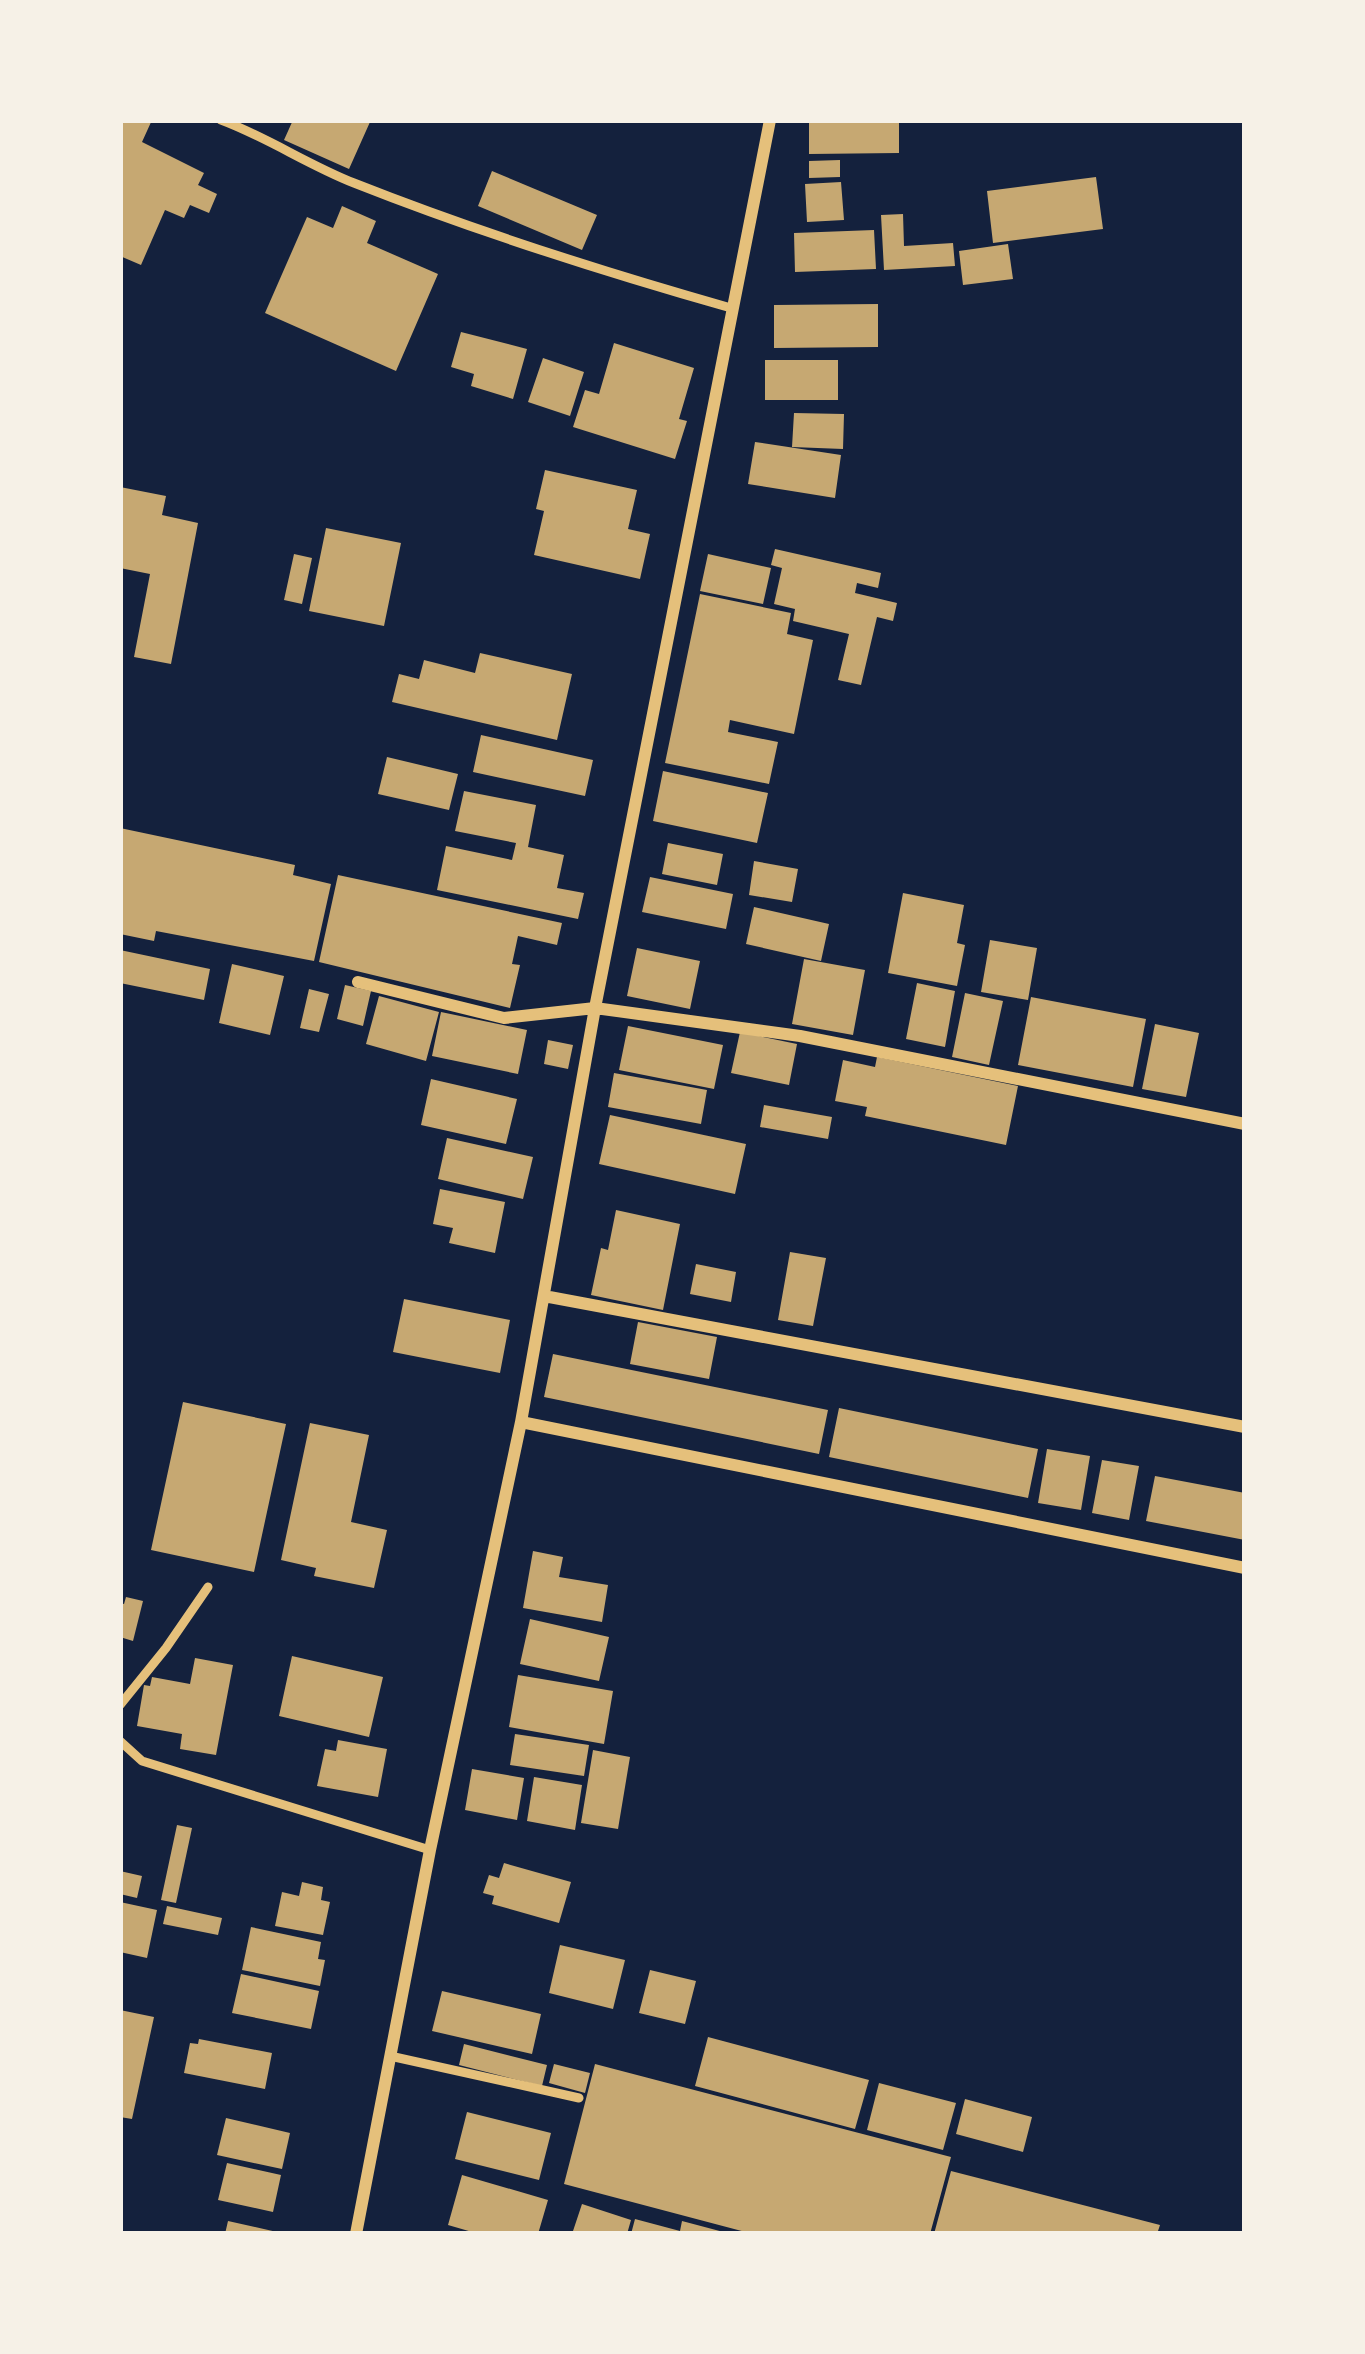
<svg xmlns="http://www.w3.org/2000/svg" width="1365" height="2354" font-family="'PT Serif',serif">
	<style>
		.building { fill: #c6a872 }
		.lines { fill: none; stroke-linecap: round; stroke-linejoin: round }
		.service { stroke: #e5c07b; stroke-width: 9 }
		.minor { stroke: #e5c07b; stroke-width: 12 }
	</style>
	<rect width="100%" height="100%" fill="#14213d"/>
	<!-- building -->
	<path class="building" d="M120,120H152L142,142L204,173L198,185L217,194L209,213L190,205L184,218L165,210L141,265L120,256Z
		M293,120H366L370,122L349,169L284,140Z
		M809,120H899V153L809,154Z
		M840,160V177L809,178V161Z
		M492,171L597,215L582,250L478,206Z
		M1096,177L1103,229L993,243L987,191Z
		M841,182L844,220L807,222L805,184Z
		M342,206L376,221L367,243L438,274L396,371L265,313L307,217L333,228Z
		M903,214L904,246L953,243L955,266L884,270L881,215Z
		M874,230L876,269L795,272L794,233Z
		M1008,244L1013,279L963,285L959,251Z
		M878,304V347L774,348V305Z
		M461,332L527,349L513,399L471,386L474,374L451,367Z
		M614,343L694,368L679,419L687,421L675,459L573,427L585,390L599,394Z
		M543,358L584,372L570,416L528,402Z
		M765,360H838V400H765Z
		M794,413L844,414L843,449L792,447Z
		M755,442L841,455L835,498L748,484Z
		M545,470L637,490L628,529L650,534L640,579L534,555L544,511L536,509Z
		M120,487L166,496L162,515L198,523L171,664L134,657L150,574L120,568Z
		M326,528L401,543L384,626L309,611Z
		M775,549L881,573L878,588L857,583L855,593L897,603L893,621L877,617L861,685L838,680L849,634L793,621L795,609L774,604L782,568L771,565Z
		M294,554L312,558L302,604L284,600Z
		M708,554L771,568L763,604L700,591Z
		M700,594L791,613L787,634L813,640L794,734L730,720L728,732L778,742L769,784L665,763Z
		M480,653L572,674L557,740L392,702L399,674L419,679L424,660L475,673Z
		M481,735L593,760L585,796L473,772Z
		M387,757L458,774L449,810L378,794Z
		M663,771L768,793L757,843L653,821Z
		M464,791L536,805L528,847L564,855L557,888L584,893L578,919L437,890L446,846L512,860L516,843L455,831Z
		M120,828L295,865L293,875L331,884L314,961L156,931L154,941L120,934Z
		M668,843L723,854L717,885L662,874Z
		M754,861L798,869L792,902L749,895Z
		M338,875L562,923L557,945L518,936L512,964L520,965L510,1008L319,962Z
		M650,877L733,894L726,929L642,912Z
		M903,893L964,905L957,943L965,945L957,986L888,973Z
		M754,907L829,924L821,961L746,944Z
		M990,940L1037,948L1028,1000L981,992Z
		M637,948L700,961L690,1009L627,996Z
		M120,950L210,969L204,1000L120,983Z
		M804,959L865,970L853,1035L792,1024Z
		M232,964L284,976L270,1035L219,1023Z
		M917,983L955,991L945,1047L906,1039Z
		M345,985L371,991L363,1026L337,1019Z
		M309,989L329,994L319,1032L300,1028Z
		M965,993L1003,1001L989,1065L952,1057Z
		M379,996L439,1012L426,1061L366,1044Z
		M1031,997L1146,1019L1133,1087L1018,1065Z
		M441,1012L527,1030L518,1074L432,1056Z
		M1155,1024L1199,1033L1186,1097L1142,1089Z
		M628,1026L723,1045L714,1089L619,1070Z
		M740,1032L797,1044L789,1085L731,1073Z
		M548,1040L573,1045L568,1069L544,1064Z
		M877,1057L1018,1086L1006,1145L865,1116L867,1107L835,1101L843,1060L875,1067Z
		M614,1073L707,1090L701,1124L608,1107Z
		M431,1079L517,1099L506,1144L421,1125Z
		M764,1105L832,1117L828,1139L760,1127Z
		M610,1115L746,1144L735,1194L599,1164Z
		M447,1138L533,1157L523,1199L438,1179Z
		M440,1189L505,1202L495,1253L449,1243L453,1228L433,1224Z
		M616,1210L680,1224L663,1310L591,1295L601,1248L608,1250Z
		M790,1252L826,1258L813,1326L778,1320Z
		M696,1264L736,1272L731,1302L690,1294Z
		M404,1299L510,1320L500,1373L393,1352Z
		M638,1322L717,1337L709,1379L630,1364Z
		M553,1354L828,1410L819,1454L544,1397Z
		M183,1402L286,1424L254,1572L151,1550Z
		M839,1408L1038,1449L1028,1498L829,1457Z
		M310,1423L369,1435L351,1522L387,1530L374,1588L314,1576L316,1568L281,1560Z
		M1047,1449L1090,1456L1081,1510L1038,1503Z
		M1102,1460L1139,1466L1129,1520L1092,1513Z
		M1155,1476L1245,1493V1540L1146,1521Z
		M533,1551L563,1557L559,1577L608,1585L602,1622L523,1608Z
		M126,1597L143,1601L133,1641L120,1637V1603L124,1604Z
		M530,1619L609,1637L599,1681L520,1664Z
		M292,1656L383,1677L369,1737L279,1716Z
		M195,1658L233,1665L216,1755L180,1749L182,1734L137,1726L144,1685L150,1686L152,1677L190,1684Z
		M518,1675L613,1691L604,1744L509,1727Z
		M515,1734L589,1745L584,1776L510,1765Z
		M338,1740L387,1749L378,1797L317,1786L325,1749L336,1751Z
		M593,1750L630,1757L618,1829L581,1823Z
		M472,1769L524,1778L517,1820L465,1810Z
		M534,1777L582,1785L575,1830L527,1821Z
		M177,1825L192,1828L176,1903L161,1900Z
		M504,1863L571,1882L559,1923L492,1904L494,1896L483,1893L489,1875L499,1878Z
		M120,1871L142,1876L137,1898L120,1894Z
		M302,1882L323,1887L321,1900L330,1902L323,1935L275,1926L282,1892L299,1896Z
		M120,1902L157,1910L147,1958L120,1952Z
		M167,1906L222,1918L218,1935L163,1924Z
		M251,1927L321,1942L318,1959L325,1960L320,1986L242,1970Z
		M560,1945L625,1960L613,2009L549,1993Z
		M650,1970L696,1981L685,2024L639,2013Z
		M241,1974L319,1991L311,2029L232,2013Z
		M442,1991L541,2014L532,2054L432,2031Z
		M120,2010L154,2017L132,2119L120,2117Z
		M708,2037L869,2080L855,2129L695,2086Z
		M199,2039L272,2053L265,2089L184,2073L190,2043L198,2044Z
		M464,2044L547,2065L542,2086L459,2065Z
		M554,2064L590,2073L585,2093L549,2083Z
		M595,2064L951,2157L930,2234H753L564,2184Z
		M879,2083L956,2103L943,2150L867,2130Z
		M965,2099L1032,2117L1023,2152L956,2134Z
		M467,2112L551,2133L539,2180L455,2159Z
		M226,2118L290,2133L282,2169L217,2155Z
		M227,2163L281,2175L273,2212L218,2200Z
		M951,2171L1160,2225L1157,2234H934Z
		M462,2175L548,2200L538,2234H479L448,2225Z
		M582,2204L631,2220L627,2234H572Z
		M635,2219L680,2231L682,2221L731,2234H631Z
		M228,2221L277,2232V2234H225Z"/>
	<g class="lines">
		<!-- service -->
		<path class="service" d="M221,120C267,137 308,165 354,183C478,232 604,272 731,308
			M120,1705L166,1648L208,1587
			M120,1741L142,1761L430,1850
			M390,2056L579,2098"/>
		<!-- minor -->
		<path class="minor" d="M358,982L504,1018L595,1008L800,1036L1245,1124
			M544,1296L1245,1427
			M521,1422L1245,1568
			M356,2234L430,1850L521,1422L595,1008L770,120"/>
	</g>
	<!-- border -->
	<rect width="1365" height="2354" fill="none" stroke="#f6f1e7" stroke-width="246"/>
</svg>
